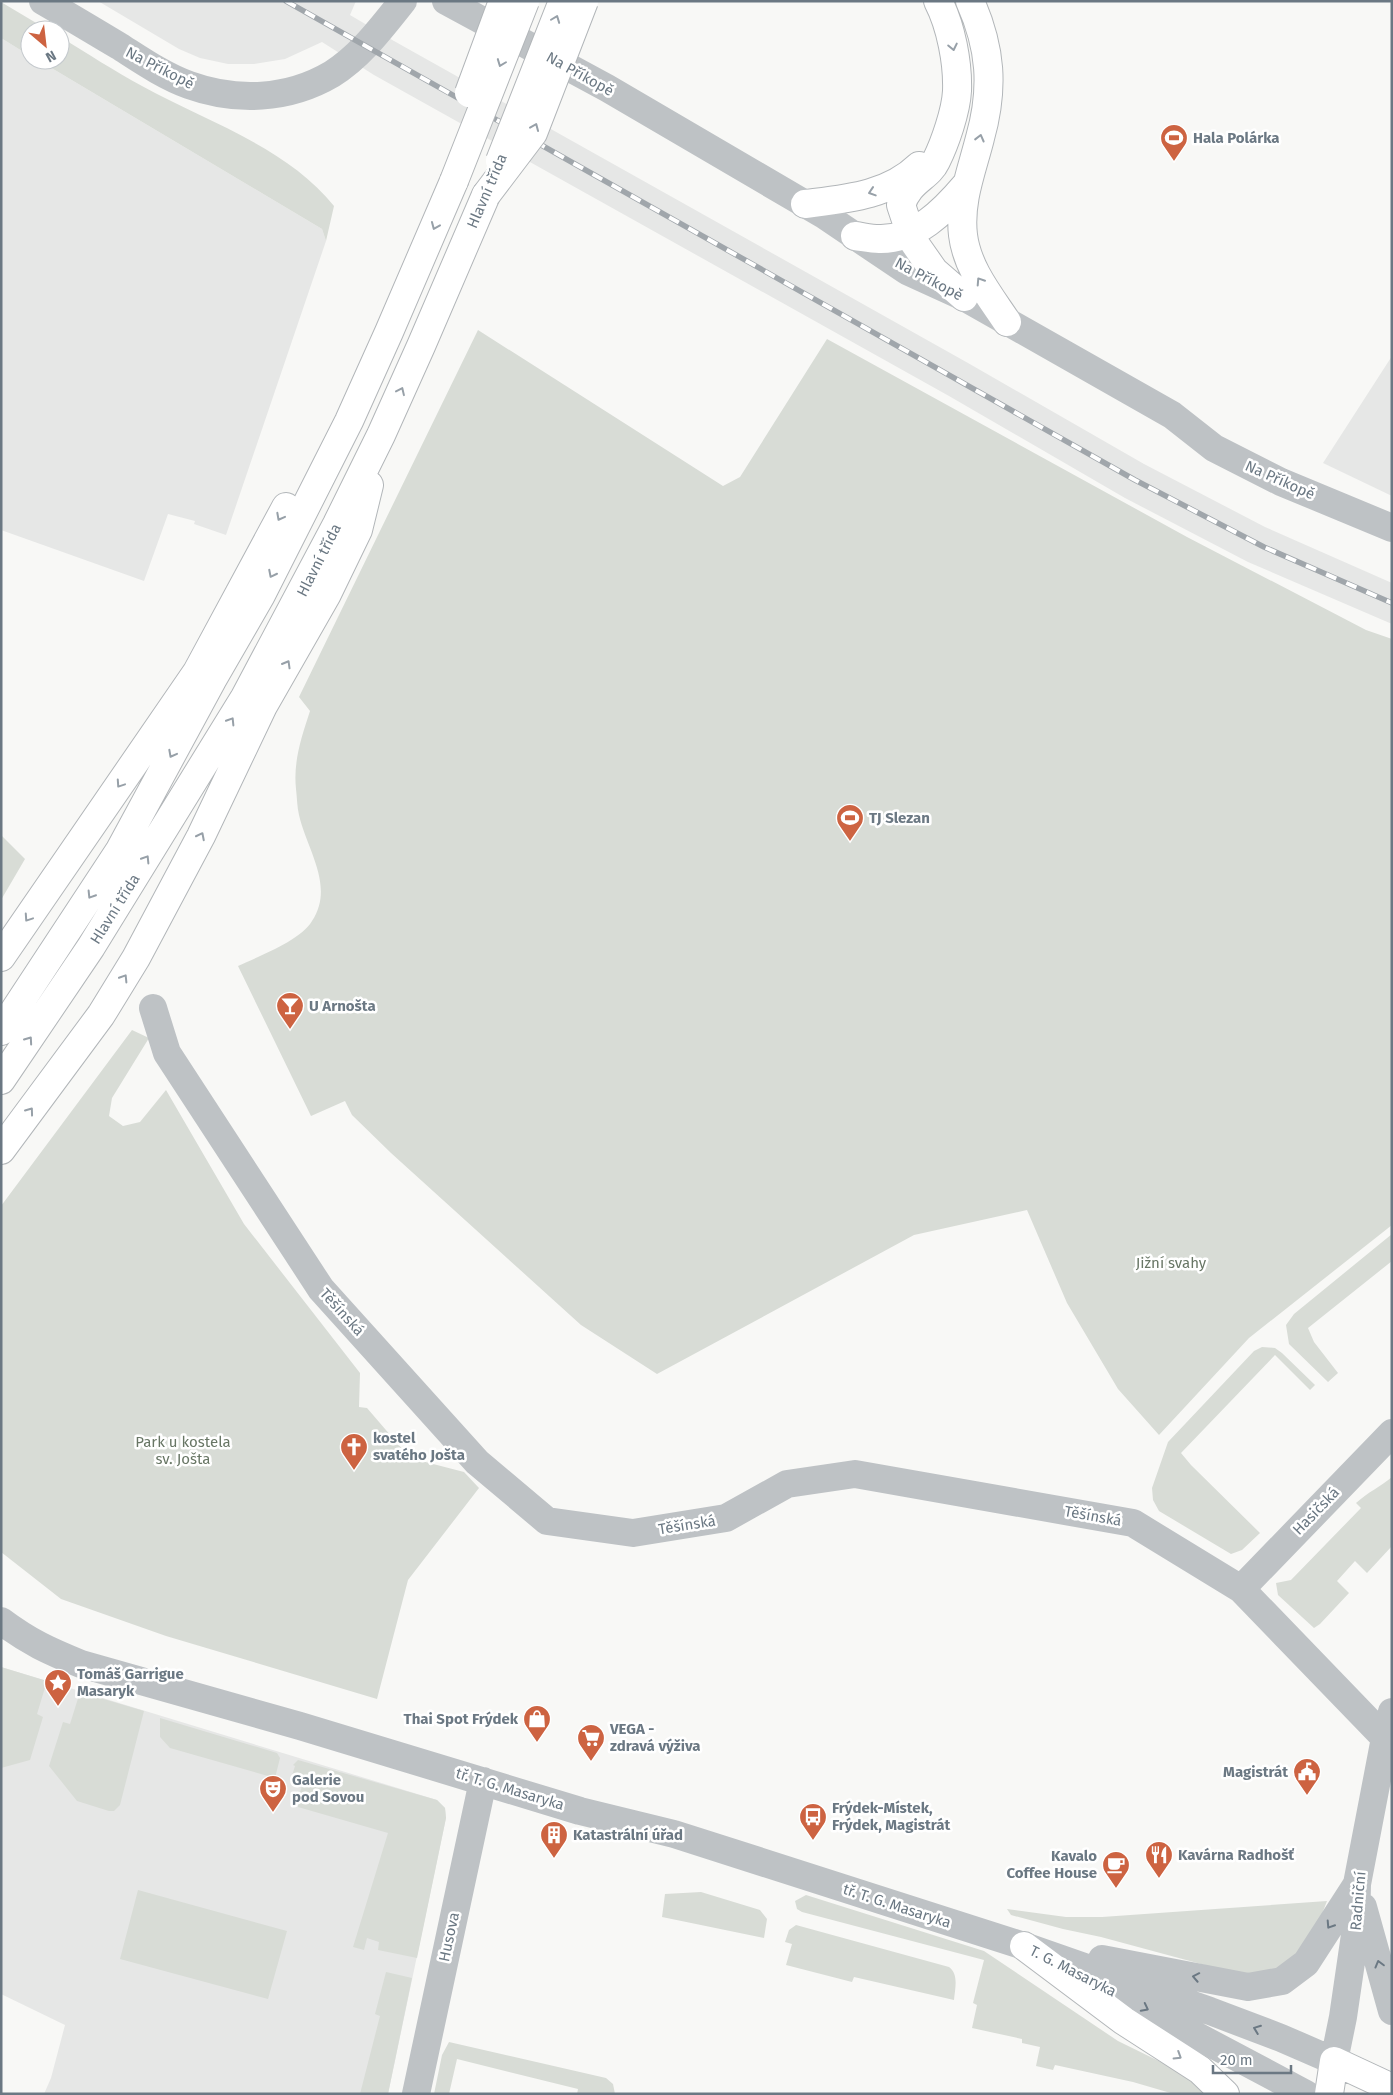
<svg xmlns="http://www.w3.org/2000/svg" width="1393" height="2095" font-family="'Fira Sans',sans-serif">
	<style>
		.built { fill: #e6e7e6 }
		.green { fill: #d8dcd6 }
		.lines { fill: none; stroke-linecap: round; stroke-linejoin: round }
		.major-casing { stroke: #b2b6b9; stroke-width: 30 }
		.minor { stroke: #bec2c5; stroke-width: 28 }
		.major { stroke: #fff; stroke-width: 28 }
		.rail-casing { stroke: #a0a6ab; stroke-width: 5.5 }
		.rail { stroke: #fff; stroke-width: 4; stroke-dasharray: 11; stroke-linecap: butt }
		.major-bridge-casing { stroke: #b2b6b9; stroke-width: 30; stroke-linecap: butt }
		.major-bridge { stroke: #fff; stroke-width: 28 }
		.oneway { stroke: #97a0a8 }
		.oneway2 { stroke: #6b7883 }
		.labels { text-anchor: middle; stroke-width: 5; stroke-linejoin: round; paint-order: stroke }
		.street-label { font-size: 15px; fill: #6b7883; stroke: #fff }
		.poi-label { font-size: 15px; font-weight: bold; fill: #6b7883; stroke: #fff; text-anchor: start }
		.park-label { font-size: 15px; fill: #687665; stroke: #fff }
	</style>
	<rect width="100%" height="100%" fill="#f8f8f6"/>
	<!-- built -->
	<path class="built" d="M98,1H356L350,15L394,41L968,363L1144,464L1265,527L1392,583V624L1248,562L1125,498L949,396L374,75L322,42L285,59L254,64H228L200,58L179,49Z
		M1,38L30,56V60H38L322,229L326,241L226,535L194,524L195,521L168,514L144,581L1,530Z
		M1392,356V496L1323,463Z
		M1,1667L437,1800L445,1808L446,1818L388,2094H44L51,2078L65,2025L1,1994Z"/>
	<!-- green -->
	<path class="green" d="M1,2L48,30H30V56L1,38Z
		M60,37C87,53 114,71 142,86C206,121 288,148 334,206L326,241L322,229L38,60H60Z
		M478,330L723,486L740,477L827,339L1187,537L1366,630L1392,639V1225L1249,1338L1159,1435L1118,1389L1067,1303L1027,1210L914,1235L657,1374L581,1325L391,1153L352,1115L345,1101L311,1116L238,966C259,956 300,941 312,921C335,886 307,850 299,815C297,807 297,797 296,789C293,761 302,736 310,711L299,697Z
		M1,835L25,859L1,900Z
		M132,1030L149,1038L112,1098L109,1116L123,1126L140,1122L166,1090L244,1224L360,1373L359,1407L367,1408L410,1458L464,1472L479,1488L408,1580L377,1699L166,1636L61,1599L1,1552V1206Z
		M1392,1234V1261L1308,1328L1314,1342L1338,1373L1328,1382L1289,1344L1286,1325L1294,1314Z
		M1262,1347L1275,1348L1282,1353L1315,1385L1310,1390L1275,1355L1181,1453L1191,1465L1260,1533L1242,1550L1231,1554L1159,1511L1153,1500L1152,1488L1168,1442L1254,1351Z
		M1392,1477V1546L1367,1573L1355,1561L1337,1581L1349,1593L1320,1624L1314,1628L1278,1595L1276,1583L1291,1580L1361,1508L1356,1503C1368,1492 1380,1487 1392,1477Z
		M1,1667L47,1681L37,1714L43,1717L30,1760L1,1768Z
		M80,1692L144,1711L120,1805L114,1811H109L77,1801L49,1766L63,1722L70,1724Z
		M160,1718L277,1753L280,1758L275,1778L170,1748L160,1737Z
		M298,1760L437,1800L445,1808L446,1818L417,1958L378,1950L379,1942L367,1938L364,1950L353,1947L388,1833L298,1807V1799L302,1786L290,1782L295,1766L293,1765Z
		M138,1890L287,1931L268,1999L120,1959Z
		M701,1892L760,1910L767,1919L764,1938L662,1917L665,1894Z
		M806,1895L984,1951L1118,2041L1171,2067L1211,2094H1174L1133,2082L1055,2065L1053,2070L1036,2066L1040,2047L1022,2043V2039L972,2028L977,2005L973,2003L984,1960L802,1912L797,1909L795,1901Z
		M1327,1901L1315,1932L1301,1953L1279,1971L1238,1974L1101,1937L1063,1929L1011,1915L1007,1909L1066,1917H1102Z
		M796,1925L949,1967C959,1974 955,1989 954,2000L854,1977L852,1982L786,1965L792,1944L785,1942L789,1930Z
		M386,1972L412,1978L388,2094H360L380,2016L375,2014Z
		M449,2042L606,2078L613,2084L615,2094H577L578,2089L457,2059L449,2094H434L442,2055Z"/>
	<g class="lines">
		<defs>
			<path id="major" d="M938,1C951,26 958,63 957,91C956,111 945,143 936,161C928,178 909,180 901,205L913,241L934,271L964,297
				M970,1C991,48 994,88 980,138C972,170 959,201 963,235C967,268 989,295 1007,322
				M805,204C845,199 888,196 919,166
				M855,236C863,237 871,239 879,239C916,240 944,211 966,185
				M1,957L197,672L286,507
				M1,1031L120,850L212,680L261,595L349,421L389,332L454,181
				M1,1080L91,947L245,697L337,524L381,435L421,346L486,195
				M1,1150L101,1015L136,958L201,836L263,706L327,594L358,530L369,485
				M1024,1946L1124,2021L1200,2070L1225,2094
				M1329,2094L1334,2061L1392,2088"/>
		</defs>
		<!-- major casing -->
		<use href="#major" class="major-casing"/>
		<!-- minor -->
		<path class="minor" d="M43,1C69,16 94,31 119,46C141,60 164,76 189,85C236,102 288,100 332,74C361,56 382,27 403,1
			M446,1L607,88L824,215L907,271L964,297L1172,415L1214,448L1281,482L1392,528
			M153,1008L167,1053L321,1289L477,1462L547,1521L633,1533L726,1518L787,1484L855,1474L1133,1523L1241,1589L1385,1738
			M1241,1589L1392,1433
			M1,1621C29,1642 49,1651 81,1664L300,1726L580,1811L674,1834L1024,1946L1210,2011L1281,2038L1334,2061L1343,2017L1356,1928L1357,1884L1385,1738L1392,1712
			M1363,1907L1392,2011
			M1102,1959L1248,1987L1282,1981L1306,1963L1357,1884
			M1114,1992L1306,2094
			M416,2094L483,1781"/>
		<!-- major -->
		<use href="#major" class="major"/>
		<defs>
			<path id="rail" d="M286,1L1135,480L1264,547L1392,603"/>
		</defs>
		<!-- rail casing -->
		<use href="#rail" class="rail-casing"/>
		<!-- rail -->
		<use href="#rail" class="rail"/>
		<defs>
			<path id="major-bridge" d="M469,93L503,1
				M500,161L563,1
				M454,181L525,1
				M486,195L533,133L584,1"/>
		</defs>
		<!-- major-bridge casing -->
		<use href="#major-bridge" class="major-bridge-casing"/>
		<!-- major-bridge -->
		<use href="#major-bridge" class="major-bridge"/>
	</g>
	<!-- one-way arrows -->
	<defs><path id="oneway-chevron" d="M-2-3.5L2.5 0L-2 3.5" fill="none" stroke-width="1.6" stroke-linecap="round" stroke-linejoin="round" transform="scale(1.25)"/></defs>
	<g class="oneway">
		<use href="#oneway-chevron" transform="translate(556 19) rotate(-69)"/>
		<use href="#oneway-chevron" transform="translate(953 47) rotate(78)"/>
		<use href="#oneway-chevron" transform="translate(501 63) rotate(111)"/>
		<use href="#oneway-chevron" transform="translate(535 127) rotate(-67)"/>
		<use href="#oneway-chevron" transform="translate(980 138) rotate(-76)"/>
		<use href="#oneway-chevron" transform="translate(872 192) rotate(162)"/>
		<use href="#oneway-chevron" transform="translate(435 226) rotate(113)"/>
		<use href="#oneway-chevron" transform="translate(980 281) rotate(-123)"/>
		<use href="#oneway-chevron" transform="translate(401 391) rotate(-65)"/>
		<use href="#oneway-chevron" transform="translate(280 517) rotate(118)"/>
		<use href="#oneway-chevron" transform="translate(272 574) rotate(117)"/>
		<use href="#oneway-chevron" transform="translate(287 664) rotate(-60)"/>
		<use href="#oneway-chevron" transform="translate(231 721) rotate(-58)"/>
		<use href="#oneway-chevron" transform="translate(172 754) rotate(118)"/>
		<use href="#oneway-chevron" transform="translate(120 784) rotate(124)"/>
		<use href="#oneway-chevron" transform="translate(201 836) rotate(-63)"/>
		<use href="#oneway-chevron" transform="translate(146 859) rotate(-58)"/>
		<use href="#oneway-chevron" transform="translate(91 895) rotate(122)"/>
		<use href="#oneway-chevron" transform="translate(28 918) rotate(124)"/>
		<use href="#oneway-chevron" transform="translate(124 978) rotate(-58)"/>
		<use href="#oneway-chevron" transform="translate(29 1040) rotate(-55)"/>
		<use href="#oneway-chevron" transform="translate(30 1111) rotate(-54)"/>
		<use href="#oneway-chevron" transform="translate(1178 2056) rotate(32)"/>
	</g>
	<g class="oneway2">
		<use href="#oneway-chevron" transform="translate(1330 1925) rotate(123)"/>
		<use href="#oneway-chevron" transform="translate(1379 1964) rotate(-105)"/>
		<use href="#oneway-chevron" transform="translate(1196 1977) rotate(-169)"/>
		<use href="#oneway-chevron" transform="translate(1145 2008) rotate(27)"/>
		<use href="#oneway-chevron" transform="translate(1257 2029) rotate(-159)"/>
	</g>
	<!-- icons -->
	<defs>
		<symbol id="stadium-pin" viewBox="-11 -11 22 30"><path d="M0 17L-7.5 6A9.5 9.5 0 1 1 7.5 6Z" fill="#cd6341" stroke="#fff"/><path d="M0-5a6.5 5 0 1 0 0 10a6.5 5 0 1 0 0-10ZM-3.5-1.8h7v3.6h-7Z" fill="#fff"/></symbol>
		<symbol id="bar-pin" viewBox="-11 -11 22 30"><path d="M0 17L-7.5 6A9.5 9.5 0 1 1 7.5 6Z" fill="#cd6341" stroke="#fff"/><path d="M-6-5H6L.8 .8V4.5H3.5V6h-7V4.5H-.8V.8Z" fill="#fff"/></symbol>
		<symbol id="church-pin" viewBox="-11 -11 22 30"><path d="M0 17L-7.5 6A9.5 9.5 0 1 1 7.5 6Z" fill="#cd6341" stroke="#fff"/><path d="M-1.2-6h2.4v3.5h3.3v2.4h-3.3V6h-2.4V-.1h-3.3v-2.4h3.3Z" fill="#fff"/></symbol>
		<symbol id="sight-pin" viewBox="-11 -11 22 30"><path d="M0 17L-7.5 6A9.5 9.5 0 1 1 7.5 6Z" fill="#cd6341" stroke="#fff"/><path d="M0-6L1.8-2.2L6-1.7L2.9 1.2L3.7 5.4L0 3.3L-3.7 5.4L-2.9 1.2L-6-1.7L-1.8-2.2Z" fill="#fff"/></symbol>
		<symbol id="shop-pin" viewBox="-11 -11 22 30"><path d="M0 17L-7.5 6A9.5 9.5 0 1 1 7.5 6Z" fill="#cd6341" stroke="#fff"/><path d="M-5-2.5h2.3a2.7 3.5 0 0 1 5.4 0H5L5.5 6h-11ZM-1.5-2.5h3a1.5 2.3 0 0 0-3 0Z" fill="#fff"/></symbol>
		<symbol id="supermarket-pin" viewBox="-11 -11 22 30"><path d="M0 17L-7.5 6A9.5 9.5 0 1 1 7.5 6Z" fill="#cd6341" stroke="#fff"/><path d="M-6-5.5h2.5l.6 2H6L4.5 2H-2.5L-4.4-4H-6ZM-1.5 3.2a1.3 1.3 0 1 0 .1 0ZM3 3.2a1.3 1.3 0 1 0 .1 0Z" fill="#fff"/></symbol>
		<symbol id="civic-pin" viewBox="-11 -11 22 30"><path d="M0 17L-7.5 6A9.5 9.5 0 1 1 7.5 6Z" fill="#cd6341" stroke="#fff"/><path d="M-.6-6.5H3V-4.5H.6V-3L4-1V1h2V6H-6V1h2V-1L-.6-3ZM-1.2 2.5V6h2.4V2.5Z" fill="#fff"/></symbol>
		<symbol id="theatre-pin" viewBox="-11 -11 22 30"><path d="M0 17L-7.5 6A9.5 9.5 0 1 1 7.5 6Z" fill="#cd6341" stroke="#fff"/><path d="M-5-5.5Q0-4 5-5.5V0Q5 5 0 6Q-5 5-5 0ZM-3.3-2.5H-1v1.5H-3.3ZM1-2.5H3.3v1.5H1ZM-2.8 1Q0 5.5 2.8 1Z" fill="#fff"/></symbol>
		<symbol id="bus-pin" viewBox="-11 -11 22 30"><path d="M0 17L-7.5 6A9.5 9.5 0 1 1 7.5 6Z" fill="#cd6341" stroke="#fff"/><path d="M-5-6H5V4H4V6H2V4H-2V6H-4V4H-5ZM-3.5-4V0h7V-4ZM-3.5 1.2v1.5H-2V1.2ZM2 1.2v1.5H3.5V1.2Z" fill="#fff"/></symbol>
		<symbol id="building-pin" viewBox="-11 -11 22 30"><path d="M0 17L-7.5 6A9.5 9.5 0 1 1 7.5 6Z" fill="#cd6341" stroke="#fff"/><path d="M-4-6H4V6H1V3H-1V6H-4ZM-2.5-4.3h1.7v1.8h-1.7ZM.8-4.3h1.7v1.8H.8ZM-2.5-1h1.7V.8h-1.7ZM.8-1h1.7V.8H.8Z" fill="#fff"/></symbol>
		<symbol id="restaurant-pin" viewBox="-11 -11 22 30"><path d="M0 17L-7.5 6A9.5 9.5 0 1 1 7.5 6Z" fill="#cd6341" stroke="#fff"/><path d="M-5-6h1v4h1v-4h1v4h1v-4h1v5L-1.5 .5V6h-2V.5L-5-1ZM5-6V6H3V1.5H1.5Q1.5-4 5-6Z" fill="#fff"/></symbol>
		<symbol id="cafe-pin" viewBox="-11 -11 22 30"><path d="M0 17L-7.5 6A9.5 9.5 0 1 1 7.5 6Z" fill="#cd6341" stroke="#fff"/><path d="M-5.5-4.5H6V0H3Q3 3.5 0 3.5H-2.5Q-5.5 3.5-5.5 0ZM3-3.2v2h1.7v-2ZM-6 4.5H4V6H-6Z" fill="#fff"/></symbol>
	</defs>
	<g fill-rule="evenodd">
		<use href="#stadium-pin" x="1158" y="122" width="32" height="43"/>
		<use href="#stadium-pin" x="834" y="802" width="32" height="43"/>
		<use href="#bar-pin" x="274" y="990" width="32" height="43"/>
		<use href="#church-pin" x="338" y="1431" width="32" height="43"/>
		<use href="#sight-pin" x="42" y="1667" width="32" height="43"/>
		<use href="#shop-pin" x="521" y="1703" width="32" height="43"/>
		<use href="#supermarket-pin" x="575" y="1722" width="32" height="43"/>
		<use href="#civic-pin" x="1291" y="1756" width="32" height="43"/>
		<use href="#theatre-pin" x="257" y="1773" width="32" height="43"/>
		<use href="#bus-pin" x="797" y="1801" width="32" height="43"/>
		<use href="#building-pin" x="538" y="1819" width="32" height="43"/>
		<use href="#restaurant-pin" x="1143" y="1839" width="32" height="43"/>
		<use href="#cafe-pin" x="1100" y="1849" width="32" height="43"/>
	</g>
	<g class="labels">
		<!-- street labels -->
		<g class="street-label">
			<text transform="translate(160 68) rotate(27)" y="5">Na Příkopě</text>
			<text transform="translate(580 74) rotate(29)" y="5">Na Příkopě</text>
			<text transform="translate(487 191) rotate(-67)" y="5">Hlavní třída</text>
			<text transform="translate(929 279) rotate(28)" y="5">Na Příkopě</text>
			<text transform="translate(1280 480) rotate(24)" y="5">Na Příkopě</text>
			<text transform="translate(319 560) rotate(-63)" y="5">Hlavní třída</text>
			<text transform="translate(115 909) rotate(-58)" y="5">Hlavní třída</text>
			<text transform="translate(342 1312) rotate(48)" y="5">Těšínská</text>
			<text transform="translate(1316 1511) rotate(-46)" y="5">Hasičská</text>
			<text transform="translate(1093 1516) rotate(10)" y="5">Těšínská</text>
			<text transform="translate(687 1525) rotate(-9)" y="5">Těšínská</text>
			<text transform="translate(510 1789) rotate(17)" y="5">tř. T. G. Masaryka</text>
			<text transform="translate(1358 1901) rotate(-85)" y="5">Radniční</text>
			<text transform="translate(897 1906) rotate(18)" y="5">tř. T. G. Masaryka</text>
			<text transform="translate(449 1937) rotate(-78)" y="5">Husova</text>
			<text transform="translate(1073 1971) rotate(27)" y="5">T. G. Masaryka</text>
		</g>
		<!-- poi labels -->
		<g class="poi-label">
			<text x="1193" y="143">Hala Polárka</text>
			<text x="869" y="823">TJ Slezan</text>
			<text x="309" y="1011">U Arnošta</text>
			<text x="373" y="1443">kostel<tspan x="373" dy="17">svatého Jošta</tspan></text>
			<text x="77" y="1679">Tomáš Garrigue<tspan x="77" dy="17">Masaryk</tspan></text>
			<text x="518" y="1724" text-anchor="end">Thai Spot Frýdek</text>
			<text x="610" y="1734">VEGA -<tspan x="610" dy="17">zdravá výživa</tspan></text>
			<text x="1288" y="1777" text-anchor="end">Magistrát</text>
			<text x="292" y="1785">Galerie<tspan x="292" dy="17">pod Sovou</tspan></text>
			<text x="832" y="1813">Frýdek-Místek,<tspan x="832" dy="17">Frýdek, Magistrát</tspan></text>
			<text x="573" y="1840">Katastrální úřad</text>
			<text x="1178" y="1860">Kavárna Radhošť</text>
			<text x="1097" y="1861" text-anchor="end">Kavalo<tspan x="1097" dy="17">Coffee House</tspan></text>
		</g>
		<!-- park labels -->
		<g class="park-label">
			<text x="1171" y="1268">Jižní svahy</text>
			<text x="183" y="1447">Park u kostela<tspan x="183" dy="17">sv. Jošta</tspan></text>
		</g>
	</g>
	<!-- border -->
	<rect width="1393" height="2095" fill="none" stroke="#6b7883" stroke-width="5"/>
	<!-- north arrow -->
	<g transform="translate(45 45) rotate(152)"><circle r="24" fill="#ffffff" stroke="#c4c9cd"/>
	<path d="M0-4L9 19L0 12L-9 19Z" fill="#cd6341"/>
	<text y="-8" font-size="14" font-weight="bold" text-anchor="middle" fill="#6b7883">N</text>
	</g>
	<!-- scale -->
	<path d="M1213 2065v8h78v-8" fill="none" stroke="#6b7883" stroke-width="2.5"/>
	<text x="1220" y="2065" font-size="15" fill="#6b7883" stroke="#ffffff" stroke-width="4" paint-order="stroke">20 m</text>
</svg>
